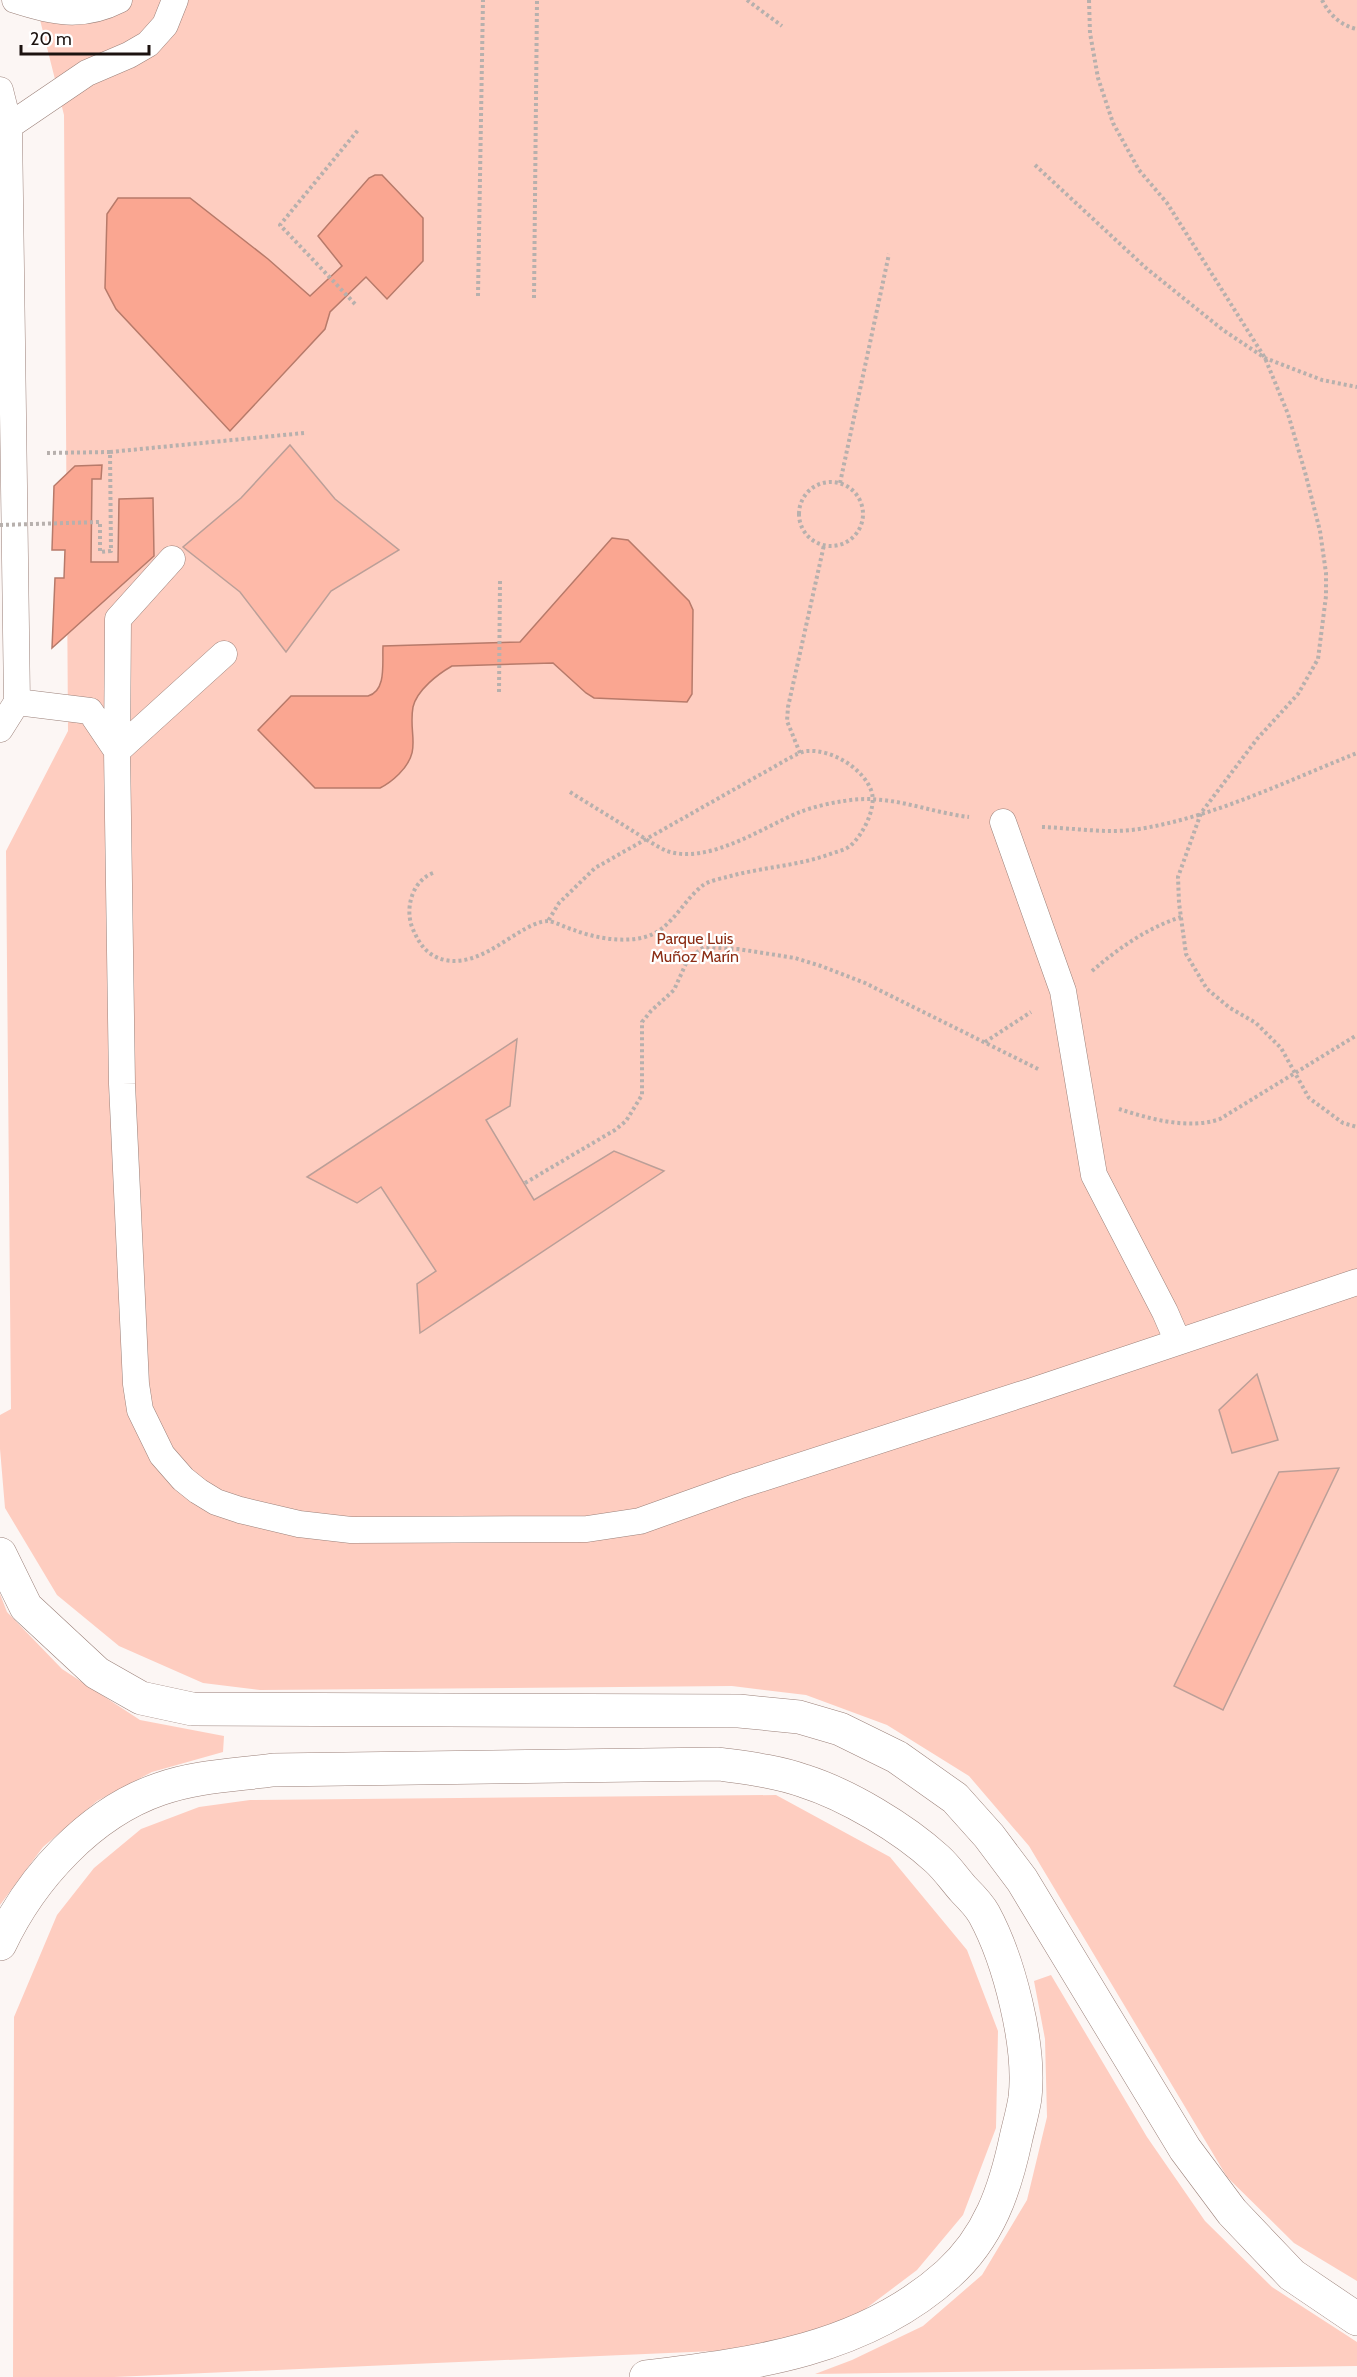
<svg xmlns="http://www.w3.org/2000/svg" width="1357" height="2377" font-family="Cabin,sans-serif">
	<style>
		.green { fill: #fecdc0 }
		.water { fill: #faa691; stroke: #b77a6a; stroke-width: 1.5 }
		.building { fill: #febaa9; stroke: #bb9f98; stroke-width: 1.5 }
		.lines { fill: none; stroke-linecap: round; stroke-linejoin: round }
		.service-casing { stroke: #9b8079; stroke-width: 27 }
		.motorway-casing { stroke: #9b8079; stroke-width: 34 }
		.path { stroke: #b7b0ad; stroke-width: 4; stroke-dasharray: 3 3; stroke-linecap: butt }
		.service { stroke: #fff; stroke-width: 26 }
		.motorway { stroke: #fff; stroke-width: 33 }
		.path-bridge { stroke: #b7b0ad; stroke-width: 4; stroke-dasharray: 3 3; stroke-linecap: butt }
		.labels { text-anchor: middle; stroke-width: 4.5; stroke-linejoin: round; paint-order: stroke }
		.park-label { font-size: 16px; fill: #8d2e16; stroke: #fff }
	</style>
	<rect width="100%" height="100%" fill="#fcf6f4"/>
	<!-- green -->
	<path class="green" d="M35,0H1357V2281L1294,2243L1227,2177L1029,1846L969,1776L887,1725L806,1695L732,1686L260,1690L203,1683L119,1646L57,1595L5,1508L0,1449V1415L11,1409L6,851L68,731L64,115Z
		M0,1594L7,1612L62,1669L140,1720L224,1736L223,1752L152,1772L97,1801L43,1847L0,1905Z
		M776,1795L890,1857L967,1950L998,2031L996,2128L963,2215L917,2270L856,2316L760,2349L114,2377H13L14,2017L57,1915L94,1868L141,1829L199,1807L250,1800Z
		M1051,1975L1147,2137L1205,2221L1272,2287L1357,2342V2366L815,2374L852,2360L923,2326L982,2275L1027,2200L1047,2117L1045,2039L1034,1981Z"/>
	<!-- water -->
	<path class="water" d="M375,175H382L423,218V261L387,299L366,277L330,312L325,329L230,431L116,309L105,288L107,214L118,198H190L268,259L310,296L342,266L318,236L369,178Z
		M102,465L101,479H92L91,562H118L119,499L153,498L154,556L52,648L55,578H64L65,550H52L54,486L75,466Z
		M612,538L628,540L689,601L693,610L692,694L687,702L594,698L586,693L553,663L452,666C438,674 417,690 413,707C408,735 423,750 399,774C393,780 388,784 380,788H315L258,730L291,696H368C387,691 382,662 383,646L520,642Z"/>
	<!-- building -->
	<path class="building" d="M290,445L335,499L399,550L331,591L286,652L240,592L183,547L241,498Z
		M517,1039L510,1106L486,1120L534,1200L614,1151L664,1171L420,1333L417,1284L436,1271L381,1187L357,1203L307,1177Z
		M1257,1374L1278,1440L1232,1453L1219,1410Z
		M1339,1468L1223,1710L1174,1686L1279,1472Z"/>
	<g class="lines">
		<defs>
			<path id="service" d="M15,0C52,12 82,19 119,0
				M0,90L9,126L17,702L0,729
				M9,126L87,73L129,55L148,44L165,25L175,0
				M17,702L90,711L117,751L122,1084L136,1384L140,1410L162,1455L183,1479L198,1491L216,1502L240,1510L299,1524L351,1530L587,1529L640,1521L738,1486L1032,1391L1357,1282
				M117,751L118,619L172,559
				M117,751L224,654
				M1003,822L1063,991L1094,1175L1165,1312L1178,1342"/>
			<path id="motorway" d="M0,1554L26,1607L97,1673L141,1698L192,1709L739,1711L799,1717L840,1729L897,1757L955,1798L989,1836L1022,1880L1185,2149L1232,2212L1292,2275L1357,2319
				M0,1944C31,1878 90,1813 160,1789C196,1776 236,1775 273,1770L718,1764C747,1768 776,1771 804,1781C848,1795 903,1828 937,1859C947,1868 955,1880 964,1890C971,1897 979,1905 984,1914C1009,1960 1031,2045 1025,2098C1023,2111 1019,2125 1016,2138C1005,2190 989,2237 948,2274C864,2350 754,2364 646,2377"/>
		</defs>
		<!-- service casing -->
		<use href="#service" class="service-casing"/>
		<!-- motorway casing -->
		<use href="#motorway" class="motorway-casing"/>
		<!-- path -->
		<path class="path" d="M747,0L782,26
			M1089,0L1090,33L1098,78L1113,123L1139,170L1167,203L1265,358L1288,414L1305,472L1320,531L1326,573V596L1318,659L1298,694L1257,739L1201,813L1178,877L1179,903L1186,954L1207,989L1230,1008L1256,1023L1281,1048L1309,1098L1343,1123L1357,1127
			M1322,0C1329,14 1341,26 1357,29
			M1035,165L1146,268L1223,330L1265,358L1322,380L1357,387
			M478,296L483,0
			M534,298L537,0
			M355,304L280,225L358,130
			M110,452L304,433
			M47,453L110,452L111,551L100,552V522
			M799 514a32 32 0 1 1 64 0a32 32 0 1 1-64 0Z
			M840,483L889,254
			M499,692L500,581
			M800,753L787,721L788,707L824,545
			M570,792C592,806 614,819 636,833C646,839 657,847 667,851C709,865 763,827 800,812C813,807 830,803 844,801C888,793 927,812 969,817
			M1042,827C1074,828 1108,834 1139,829C1214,817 1287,781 1357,753
			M433,873C412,881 405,908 412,927C419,944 427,956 445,960C473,966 499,944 523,930C530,926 540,921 548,921C556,922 566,928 574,930C595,938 623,943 645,937C671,930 682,902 702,886C708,881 719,879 727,877C762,867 799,866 833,853C839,851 845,850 850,846C862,836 876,810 872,793C865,769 832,749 807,751C803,751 798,754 795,755L595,868L559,903L548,921
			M1092,971C1119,948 1147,928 1181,917
			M985,1042L1031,1012
			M1119,1109C1150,1119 1189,1130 1220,1119L1357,1035
			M525,1183L615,1130L626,1121L642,1095V1022L651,1011L674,990L688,959L704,947L738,949L795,958L821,966L865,983L1040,1070"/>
		<!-- service -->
		<use href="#service" class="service"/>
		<!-- motorway -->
		<use href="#motorway" class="motorway"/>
		<!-- path-bridge -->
		<path class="path-bridge" d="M0,525L100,522"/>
	</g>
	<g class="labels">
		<!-- park labels -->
		<g class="park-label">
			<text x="695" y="944">Parque Luis<tspan x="695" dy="18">Muñoz Marín</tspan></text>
		</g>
	</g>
	<!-- scale -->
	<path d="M21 45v9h128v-9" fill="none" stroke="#1c1310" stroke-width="3"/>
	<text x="30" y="45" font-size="18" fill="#1c1310" stroke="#ffffff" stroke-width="4.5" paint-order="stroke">20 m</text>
</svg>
